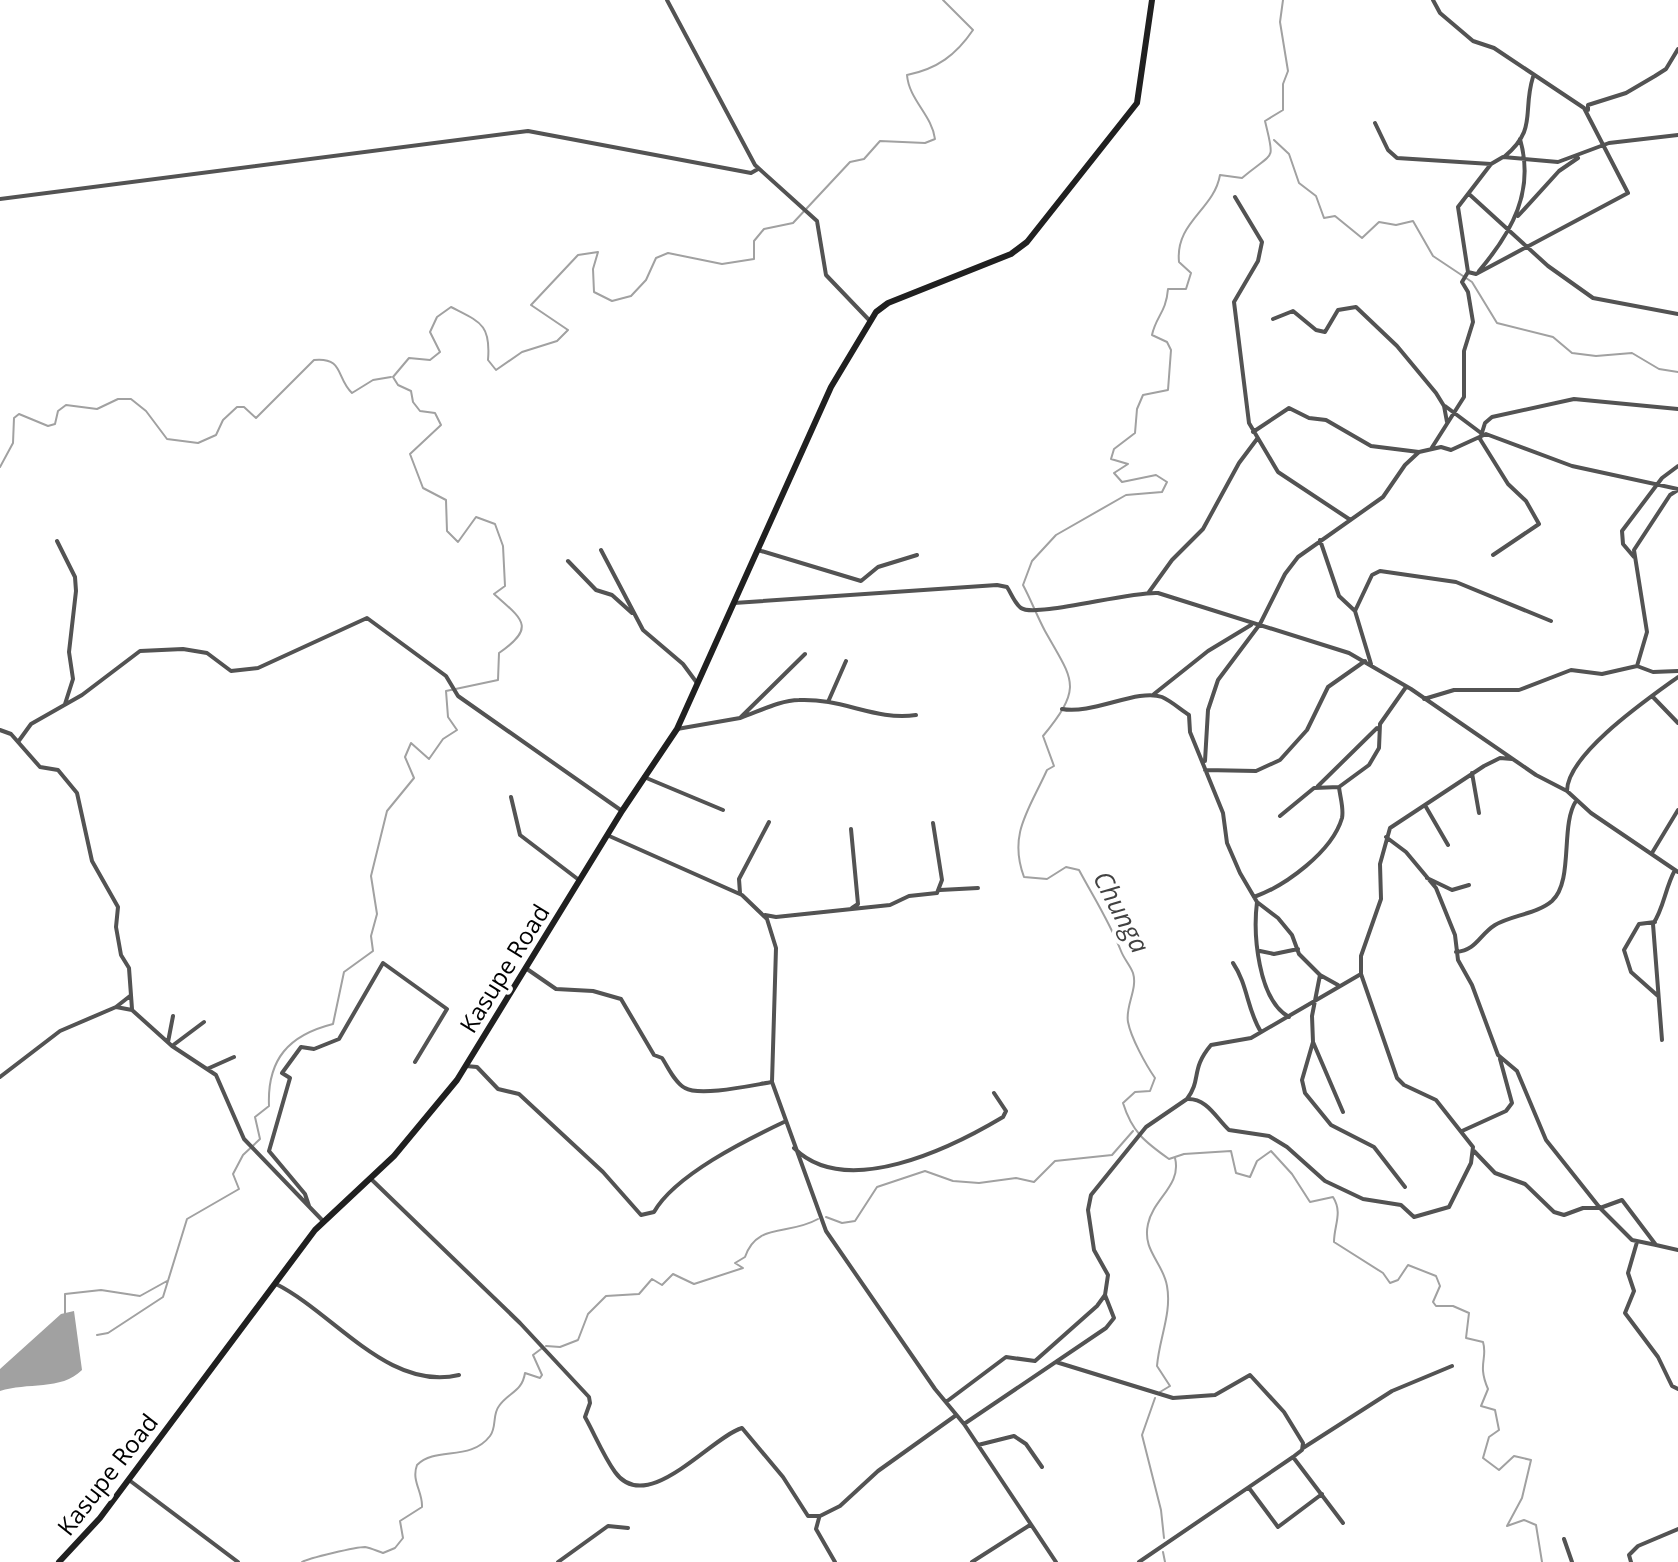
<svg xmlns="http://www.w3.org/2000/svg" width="1678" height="1562" font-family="'Open Sans',sans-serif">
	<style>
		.water { fill: #a1a1a1 }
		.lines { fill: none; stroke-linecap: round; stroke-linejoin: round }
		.stream { stroke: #a1a1a1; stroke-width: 2 }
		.street { stroke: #535353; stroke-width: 4 }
		.secondary { stroke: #202020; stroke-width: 6 }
		.labels { text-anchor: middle; stroke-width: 8; stroke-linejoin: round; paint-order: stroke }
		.street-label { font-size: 24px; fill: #000; stroke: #fff }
		.water-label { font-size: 26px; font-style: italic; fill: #424242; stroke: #fff }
	</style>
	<rect width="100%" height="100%" fill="#fff"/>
	<!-- water -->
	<path class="water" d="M74,1311L82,1370C61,1391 27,1382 0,1391V1369L61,1314Z"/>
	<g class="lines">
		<!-- stream -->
		<path class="stream" d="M1283,0L1280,22L1288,71L1283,84V110L1265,121C1275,163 1275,150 1242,178L1220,175C1214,210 1175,222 1179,262L1191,273L1186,289H1168C1166,313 1156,316 1152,335L1167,342L1171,350L1168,390L1143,395L1137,409L1135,433L1114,449L1111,459L1128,464L1114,473L1122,482L1156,475L1167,482L1162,492L1126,495L1056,535L1032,561L1023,585C1031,600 1037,616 1045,631C1073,681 1084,686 1043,736L1054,766L1047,770C1029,810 1008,834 1024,877L1047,879L1066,867L1079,870C1094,898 1109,921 1121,951C1124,959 1130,965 1133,973C1138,989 1125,1006 1128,1022C1131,1038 1146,1065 1155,1078L1150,1091L1135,1092L1123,1103C1132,1132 1145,1142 1169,1159L1184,1154L1231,1151L1236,1173L1250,1177L1257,1161L1271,1151L1292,1174L1310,1202L1333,1197C1343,1213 1334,1225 1334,1242L1383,1273L1390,1283L1398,1280L1408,1265L1436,1276L1440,1286L1433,1302L1436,1306H1453L1469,1313L1466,1338L1483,1342C1488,1358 1477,1364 1488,1389L1481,1406L1495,1410L1499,1430L1489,1437L1483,1458L1499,1470L1514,1456L1531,1460L1522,1498L1507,1526L1524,1520L1536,1525L1542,1562
			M1274,140L1289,154L1299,183L1316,196L1324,218L1335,216L1362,238L1379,222L1396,225L1413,221L1433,256L1472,282L1497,323L1553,337L1572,353L1596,356L1632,353L1659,369L1678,372
			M0,467L13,443L14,418L19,414L48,426L55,424L58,411L66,405L97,409L118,399H131L146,411L167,439L198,443L216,435L223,420L237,407H244L256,418L314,360C344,357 336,378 352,393L373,380L391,377
			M826,1217L842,1223L855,1221L877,1187L925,1171L953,1181L979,1183L1016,1178L1034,1182L1055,1161L1112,1155L1133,1131
			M65,1315V1294L101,1290L140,1296L167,1281
			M97,1335L108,1333L163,1297L187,1219L239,1189L233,1174L243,1155L260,1139L255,1117L269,1106C267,1059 289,1035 333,1024L344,972L373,951L371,936L377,914L371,876L387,811L414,778L405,757L411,743L429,759L443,739L457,730L448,717L446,691L498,680L499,653C537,627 522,619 494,594L505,586L503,546L495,524L476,517L458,542L447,531L446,500L423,488L410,454L441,425L435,413L420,411L413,402L411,391L398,385L393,377L409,358L430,360L440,352L430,332L437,317L451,307C480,322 491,324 488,360L496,370L522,352L557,341L568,330L531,305L578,255L598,252L593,269L594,292L612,301L631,296L646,280L656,258L668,253L722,264L754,259V241L764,229L793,223L850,162L864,159L880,141L925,143L935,139C932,115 909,100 907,75C937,69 956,55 973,30L943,0
			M546,1346L560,1347L578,1340L588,1314L606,1296L639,1294L652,1279L662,1285L673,1274L694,1284L743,1268L735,1263L745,1257C757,1222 788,1236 818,1219
			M1160,1392L1170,1386L1157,1366C1159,1339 1172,1313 1167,1286C1163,1262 1142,1251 1148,1224C1153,1199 1182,1185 1175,1158
			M1155,1398L1142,1435L1161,1510L1164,1538
			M1163,1552L1165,1562
			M302,1562C309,1558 356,1547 365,1547C371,1548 377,1551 383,1553L395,1548L403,1538L400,1521L422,1507C423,1492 411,1481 417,1465C436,1446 470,1462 490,1436C497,1427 492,1415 499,1406C509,1392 522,1392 525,1373L540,1378L542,1375L533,1355L541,1349"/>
		<!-- street -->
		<path class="street" d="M667,0L755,165L817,221L826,275L870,321
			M1433,0L1440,13L1473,41L1494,48L1584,108L1628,193L1476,274L1468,272
			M1588,110V105L1626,93L1655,76L1666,69L1678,49
			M1375,123L1388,150L1397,158L1491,164
			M1504,157C1538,129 1522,112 1533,77
			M1469,194L1548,266L1593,298L1678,314
			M1235,197L1262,242L1258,261L1234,302L1249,423L1278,472L1349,519
			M0,199L528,131L751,173L758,169
			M1518,216L1559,171L1578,158
			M1479,271C1512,232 1535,191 1520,139
			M1273,319L1293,311L1316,330L1325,332L1338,310L1356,307L1397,346L1436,393L1444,406L1447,422
			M1445,406L1481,433
			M1253,432L1289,408L1309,418L1326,420L1371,446L1419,452L1441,447L1451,450L1486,434L1572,466L1678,489
			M1431,449L1464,397V351L1473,322L1468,292L1462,282L1468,272L1458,207L1491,164L1503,157L1558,162L1609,143L1678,135
			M1678,490L1670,495L1634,550L1647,632L1637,666L1653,672L1678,671
			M1320,540L1339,596L1355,611L1371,664
			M57,541L75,577L76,591L69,652L73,679L65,704
			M601,550L643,630L683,664L697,683
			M758,550L861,581L878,567L917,555
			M1493,555L1539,524L1526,501L1508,484L1480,439L1485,423L1492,417L1574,399L1678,409
			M1634,557L1623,544L1622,531L1662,478L1678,466
			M568,561L596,590L612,595L632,613
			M1149,592L1172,560L1203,529L1239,463L1257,439
			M734,603L997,585L1007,587C1011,593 1015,604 1021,608C1035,618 1130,591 1158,593L1349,653L1411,689L1536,775L1567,791L1591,813L1678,872
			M1355,611L1372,575L1380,571L1456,582L1551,621
			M1154,694L1208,651L1251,625
			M1652,696L1678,723
			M1424,699L1454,690H1519L1571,670L1602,674L1637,666
			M828,702L846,661
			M1062,709C1092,715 1138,688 1162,697C1171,701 1180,709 1189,715L1190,732L1223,813L1227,843L1240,873L1257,902L1278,918L1292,935L1299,954L1320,975L1338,985
			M740,718C758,712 780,700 799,700C843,698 875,721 916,715
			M677,729L740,718L805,654
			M0,730L11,734L40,767L58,770L77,793L92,861L118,907L116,927L121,955L129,968L132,1009
			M18,742L31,724L82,695L140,651L183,649L207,653L231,671L258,668L367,618L446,676L458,696L622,811
			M1205,761L1208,710L1218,680L1260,624L1285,574L1298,557L1383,497L1405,465L1419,452
			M1205,770L1256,771L1280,760L1307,730L1328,687L1365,661
			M1472,773L1479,813
			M644,777L723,810
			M1318,786L1377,728
			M1567,791C1567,754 1649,698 1678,677
			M511,797L520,835L579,880
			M1426,807L1448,845
			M1280,816L1314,788L1339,787L1369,765L1379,748L1380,724L1406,687
			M851,829L858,904L852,908
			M607,835L742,895L767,919L776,948L772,1082L826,1231L935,1389L964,1424L1056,1562
			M1386,837L1406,852L1436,888L1455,935L1458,960L1472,985L1498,1055L1517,1071L1546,1140L1600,1208L1622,1200L1656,1245L1678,1250
			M1652,853L1678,810
			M1427,878L1452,890L1469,885
			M940,890L978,888
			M740,893L739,879L769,822
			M1254,897C1285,886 1332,852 1342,818C1344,808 1340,797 1339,787
			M1257,902C1253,934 1258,1000 1289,1017
			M765,915L776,917L890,905L909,896L937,893L942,880L933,823
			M1655,922L1639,924L1624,950L1631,972L1658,996
			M1260,951L1274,954L1298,949
			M1456,952C1477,950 1479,935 1495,925C1512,915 1537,914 1552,901C1574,881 1560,825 1576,801
			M1233,963C1248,985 1247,1010 1261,1032
			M527,969L556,989L593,991L621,999L654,1055L662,1058C668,1067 675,1083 685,1088C700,1097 753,1085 772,1082
			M1320,975L1312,1016L1313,1042L1343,1112
			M116,1007L130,996
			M1662,1040L1653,924C1664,908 1665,888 1675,870
			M168,1042L173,1016
			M1313,1042L1302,1080L1305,1093L1331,1125L1374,1147L1405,1187
			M172,1046L204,1022
			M466,1066L477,1067L498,1089L519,1094L603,1172L641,1215L654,1212C675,1175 746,1140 784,1122
			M207,1069L234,1057
			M0,1077L60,1031L116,1007L132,1010L172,1046L216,1075L244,1139L323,1221
			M1187,1099C1202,1079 1190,1070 1211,1045L1251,1038L1361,974V956L1381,899L1380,864L1390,828L1484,766L1500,758L1512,759
			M1462,1131L1506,1111L1512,1103L1500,1059
			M794,1148C846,1200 951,1148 1003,1117L1006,1111L994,1093
			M1474,1151L1495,1173L1525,1184L1554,1212L1564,1215L1583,1208H1600L1632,1240L1656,1245
			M371,1179L520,1323L589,1397L590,1403L585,1417C595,1435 603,1455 615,1472C647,1517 711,1437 742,1428L783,1477L808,1516H820L840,1506L878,1471L955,1416
			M309,1206L305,1194L269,1151L290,1078L282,1073L301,1047L314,1049L339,1039L383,963L447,1009L415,1062
			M1637,1242L1628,1273L1634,1291L1625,1313L1658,1357L1672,1386L1678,1389
			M276,1284C334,1313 389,1392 459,1375
			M1056,1362L1173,1398L1215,1395L1250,1375L1284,1412L1303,1443L1302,1450L1293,1457L1139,1562
			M946,1402L1006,1357L1035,1361L1097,1306L1105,1295L1108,1275L1094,1250L1088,1210L1091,1195L1146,1127L1187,1099C1207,1098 1216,1118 1229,1130L1269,1136L1287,1147L1325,1181L1363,1199L1401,1205L1414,1217L1449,1207L1471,1163L1473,1147L1436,1100L1404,1085L1397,1078L1361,974
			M964,1424L1106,1328L1114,1318L1105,1295
			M978,1445L1014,1436L1026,1444L1042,1467
			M1303,1448L1392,1391L1452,1366
			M1293,1457L1343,1523
			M129,1480L238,1562
			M1249,1488L1278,1527L1322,1494
			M819,1518L816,1529L835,1562
			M1564,1539L1572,1562
			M558,1562L608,1526L628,1528
			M972,1562L1030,1525
			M1631,1562L1629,1555L1638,1546L1678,1529"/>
		<!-- secondary -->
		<path class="secondary" d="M59,1562L100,1518L315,1230L394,1156L457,1080L622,811L677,729L831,387L876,312L888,303L1011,254L1027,242L1137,103L1152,0"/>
	</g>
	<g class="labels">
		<!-- street labels -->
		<g class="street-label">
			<text transform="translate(505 969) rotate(-58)" y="8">Kasupe Road</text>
			<text transform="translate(108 1475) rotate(-52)" y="8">Kasupe Road</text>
		</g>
		<!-- water labels -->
		<g class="water-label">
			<text transform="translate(1121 912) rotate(62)" y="9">Chunga</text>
		</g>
	</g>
</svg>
